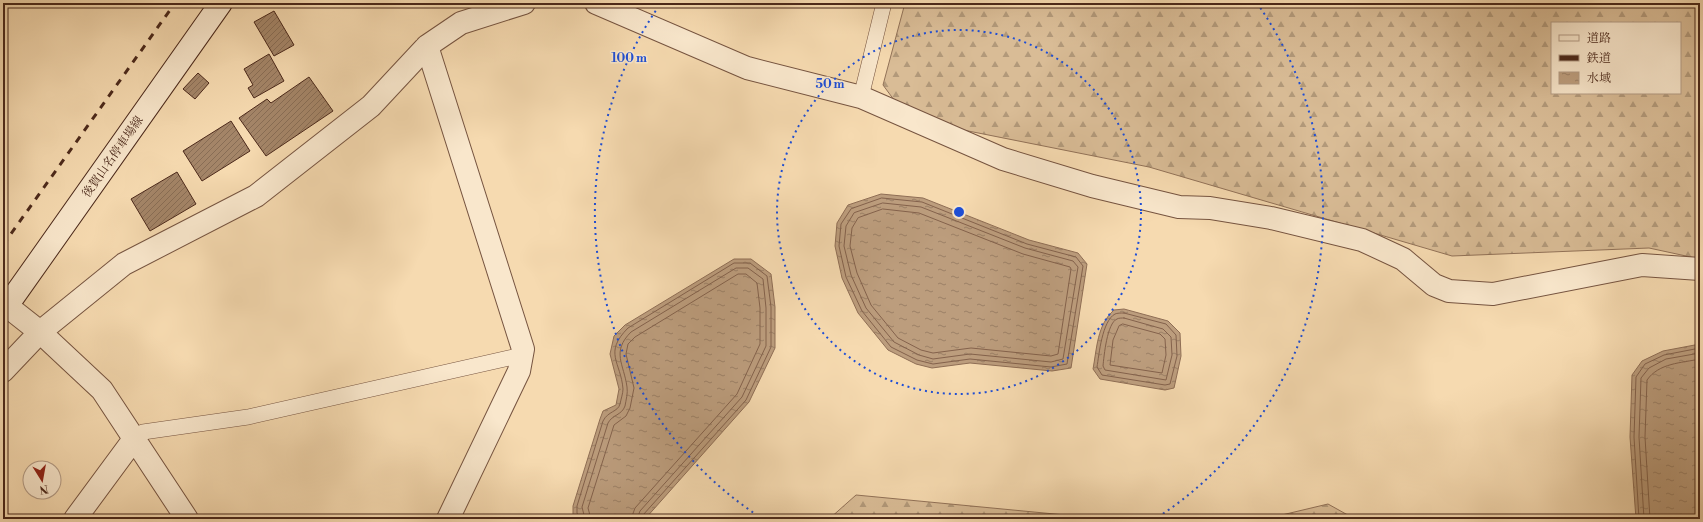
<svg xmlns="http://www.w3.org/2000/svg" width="1703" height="522" viewBox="0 0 1703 522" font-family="'Libre Bodoni','Noto Serif JP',serif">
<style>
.forest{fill:url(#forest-firs);stroke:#927258;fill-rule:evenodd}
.water{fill:url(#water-ripples);stroke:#8f6e55}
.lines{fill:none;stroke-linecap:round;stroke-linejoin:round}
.shore{stroke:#84624c;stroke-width:1}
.building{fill:url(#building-hatch);stroke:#4b281a}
.lane-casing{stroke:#765440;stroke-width:16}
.street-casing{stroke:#765440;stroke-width:24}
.secondary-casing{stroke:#4b281a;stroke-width:24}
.lane{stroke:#f9e7cc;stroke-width:15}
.street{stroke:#f9e7cc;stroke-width:22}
.secondary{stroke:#f9e7cc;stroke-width:22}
.rail{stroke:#4b281a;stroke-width:3;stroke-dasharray:7 7;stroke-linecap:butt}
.ring{fill:none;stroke:#1d4ed8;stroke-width:2;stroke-dasharray:2 4}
.labels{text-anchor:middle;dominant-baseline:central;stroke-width:3;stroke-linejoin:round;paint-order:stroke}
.street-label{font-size:12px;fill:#4b281a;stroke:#f9e7cc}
.centre{fill:#1d4ed8;stroke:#f9e7cc;stroke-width:2}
.ring-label{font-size:12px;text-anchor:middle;font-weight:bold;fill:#1d4ed8;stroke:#f9e7cc;stroke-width:3;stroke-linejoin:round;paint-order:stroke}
</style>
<defs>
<pattern id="forest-firs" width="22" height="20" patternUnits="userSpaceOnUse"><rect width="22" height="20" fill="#d9bc96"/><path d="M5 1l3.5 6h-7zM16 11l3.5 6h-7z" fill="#b2997a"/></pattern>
<pattern id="water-ripples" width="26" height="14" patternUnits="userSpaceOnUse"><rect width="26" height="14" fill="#bc9d7d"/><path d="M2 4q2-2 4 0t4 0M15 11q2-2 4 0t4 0" fill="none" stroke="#9b8066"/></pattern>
<pattern id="building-hatch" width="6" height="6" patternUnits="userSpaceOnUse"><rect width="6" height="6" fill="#a48568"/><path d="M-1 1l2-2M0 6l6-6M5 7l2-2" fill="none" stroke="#886d55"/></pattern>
</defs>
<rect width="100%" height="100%" fill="#f6dab0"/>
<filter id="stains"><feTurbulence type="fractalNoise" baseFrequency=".005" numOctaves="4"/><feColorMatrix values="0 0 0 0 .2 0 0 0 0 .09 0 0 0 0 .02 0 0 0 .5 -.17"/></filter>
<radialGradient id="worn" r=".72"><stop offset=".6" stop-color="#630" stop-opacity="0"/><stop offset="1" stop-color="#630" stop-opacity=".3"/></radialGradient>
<!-- forest -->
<path class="forest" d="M905 3H1700V259L1649 248 1452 256 1149 167 908 119 883 85ZM1552 23H1680V93H1552Z
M856 495 1107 519H829Z
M1328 504 1355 519H1265Z"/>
<!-- water -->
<path class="water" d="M881 194 923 198 1029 240 1078 253 1087 264 1071 368 1052 371 970 363 932 368 916 364 888 350 858 313 842 278 835 246 837 223 848 205Z
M734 259H751L771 274 775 307V348L749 402 645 519H578L573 515V506L600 419 603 411 616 405 619 389 610 354 614 336 625 325Z
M1124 309 1168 321 1180 333 1181 356 1174 388 1165 390 1100 379 1093 369C1097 348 1097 325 1114 310Z
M1700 344V519H1636L1630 437 1632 375 1642 361 1663 351Z"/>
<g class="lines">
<!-- shore -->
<path class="shore" d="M882 198 922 202 1027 244 1076 257 1083 266 1067 364 1051 367 970 359 933 364 917 360 891 347 862 311 846 277 839 246 841 224 851 209Z
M883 203 921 207 1025 248 1073 261 1078 267 1063 359 1051 362 970 354 933 359 919 355 894 342 866 308 851 275 844 246 846 226 854 213Z
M883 209 919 213 1023 254 1070 267 1071 269 1058 354 1051 356 971 348 933 353 921 350 898 338 871 305 857 273 850 246 852 228 858 218Z
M1124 313 1166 324 1176 335 1177 356 1170 384 1165 385 1102 375 1097 367C1099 355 1102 321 1115 314 1117 313 1121 313 1124 313Z
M1124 318 1163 329 1171 337 1172 355 1166 380 1105 370 1103 366C1104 356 1107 323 1117 319 1118 318 1122 318 1124 318Z
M1123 324 1160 334 1165 339 1166 355 1162 373 1110 365 1113 340 1119 326Z
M580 519 577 513V506L603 421C608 411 618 412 620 404 621 399 623 393 623 389 621 362 603 353 628 328L734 263H750L767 276 771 307V347L746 400 643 515 642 519
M585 519 582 507 608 423C612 415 622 415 625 406 626 400 628 393 627 387 624 364 611 352 631 332L736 268H748L763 279 766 308V346L742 397 640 511 637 519
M591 519 588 508 614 425 626 416 630 408 634 388 626 354 628 344 635 337 738 274H746L757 283 760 308V344L737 394 635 508 631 519
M1639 519 1634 437 1636 377 1645 364 1664 355 1700 348
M1644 519 1639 437 1641 378 1649 368 1666 359 1700 353
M1650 519 1645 437 1647 380C1659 363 1681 363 1700 359"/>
</g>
<!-- building -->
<path class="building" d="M274 11 294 45 274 56 254 22Z
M269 54 284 81 254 98 248 88 253 85 244 69Z
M198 73 209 83 195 99 183 89Z
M309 77 333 111 266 156 239 118 267 99 271 103Z
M231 121 250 151 202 181 183 151Z
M177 172 196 204 150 231 131 199Z"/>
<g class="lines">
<!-- lane casing -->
<g class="lane-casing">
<path id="lane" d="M861 97 884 3
M134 439 143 432 248 417 522 355"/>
</g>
<!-- street casing -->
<g class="street-casing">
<path id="street" d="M596 3 747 68 861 97 1003 159 1092 186 1179 207 1210 208 1271 218 1362 240 1403 259 1434 285 1449 291 1493 294 1642 265 1700 269
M7 306 40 332 102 390 187 519
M3 371 40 332 124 264 256 196 371 106 427 46
M75 519 134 439
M448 519 519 371 523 349 427 46 461 23 524 3"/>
</g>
<!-- secondary casing -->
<g class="secondary-casing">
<path id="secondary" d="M3 304 7 306 221 3"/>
</g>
<!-- lane -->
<use href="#lane" class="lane"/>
<!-- street -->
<use href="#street" class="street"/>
<!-- secondary -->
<use href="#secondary" class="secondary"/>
<!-- rail -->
<path class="rail" d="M3 245 175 3"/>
</g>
<!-- distance rings -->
<g class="ring">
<circle cx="959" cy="212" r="182"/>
<path d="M763 519A364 364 0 0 1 661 3M1257 3A364 364 0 0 1 1155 519"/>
</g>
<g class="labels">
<!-- street labels -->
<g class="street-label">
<text transform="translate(113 157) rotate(-55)">後賀山名停車場線</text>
</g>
</g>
<circle cx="959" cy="212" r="6" class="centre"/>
<g class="ring-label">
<text x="629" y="62">100 m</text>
<text x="830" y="88">50 m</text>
</g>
<!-- margin -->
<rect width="1703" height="522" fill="none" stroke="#f6dab0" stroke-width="16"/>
<rect x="4" y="4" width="1695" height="514" fill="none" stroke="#4b281a" stroke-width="2"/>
<rect x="8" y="8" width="1687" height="506" fill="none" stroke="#4b281a"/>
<!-- legend -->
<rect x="1551" y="22" width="130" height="72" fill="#f9e7cc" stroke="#b39b85"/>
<rect x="1559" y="35" width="20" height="6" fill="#f9e7cc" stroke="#b39b85"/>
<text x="1587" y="42" font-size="12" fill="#4b281a">道路</text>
<rect x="1559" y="55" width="20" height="6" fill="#4b281a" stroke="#b39b85"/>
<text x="1587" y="62" font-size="12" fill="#4b281a">鉄道</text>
<rect x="1559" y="72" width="20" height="12" fill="url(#water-ripples)" stroke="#b39b85"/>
<text x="1587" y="82" font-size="12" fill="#4b281a">水域</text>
<!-- north arrow -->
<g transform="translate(42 480) rotate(169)"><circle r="19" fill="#f9e7cc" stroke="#b39b85"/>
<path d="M0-3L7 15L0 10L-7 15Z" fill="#8f2418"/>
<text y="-6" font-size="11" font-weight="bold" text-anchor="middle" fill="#4b281a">N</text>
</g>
<rect width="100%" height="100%" filter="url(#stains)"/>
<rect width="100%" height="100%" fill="url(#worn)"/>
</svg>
